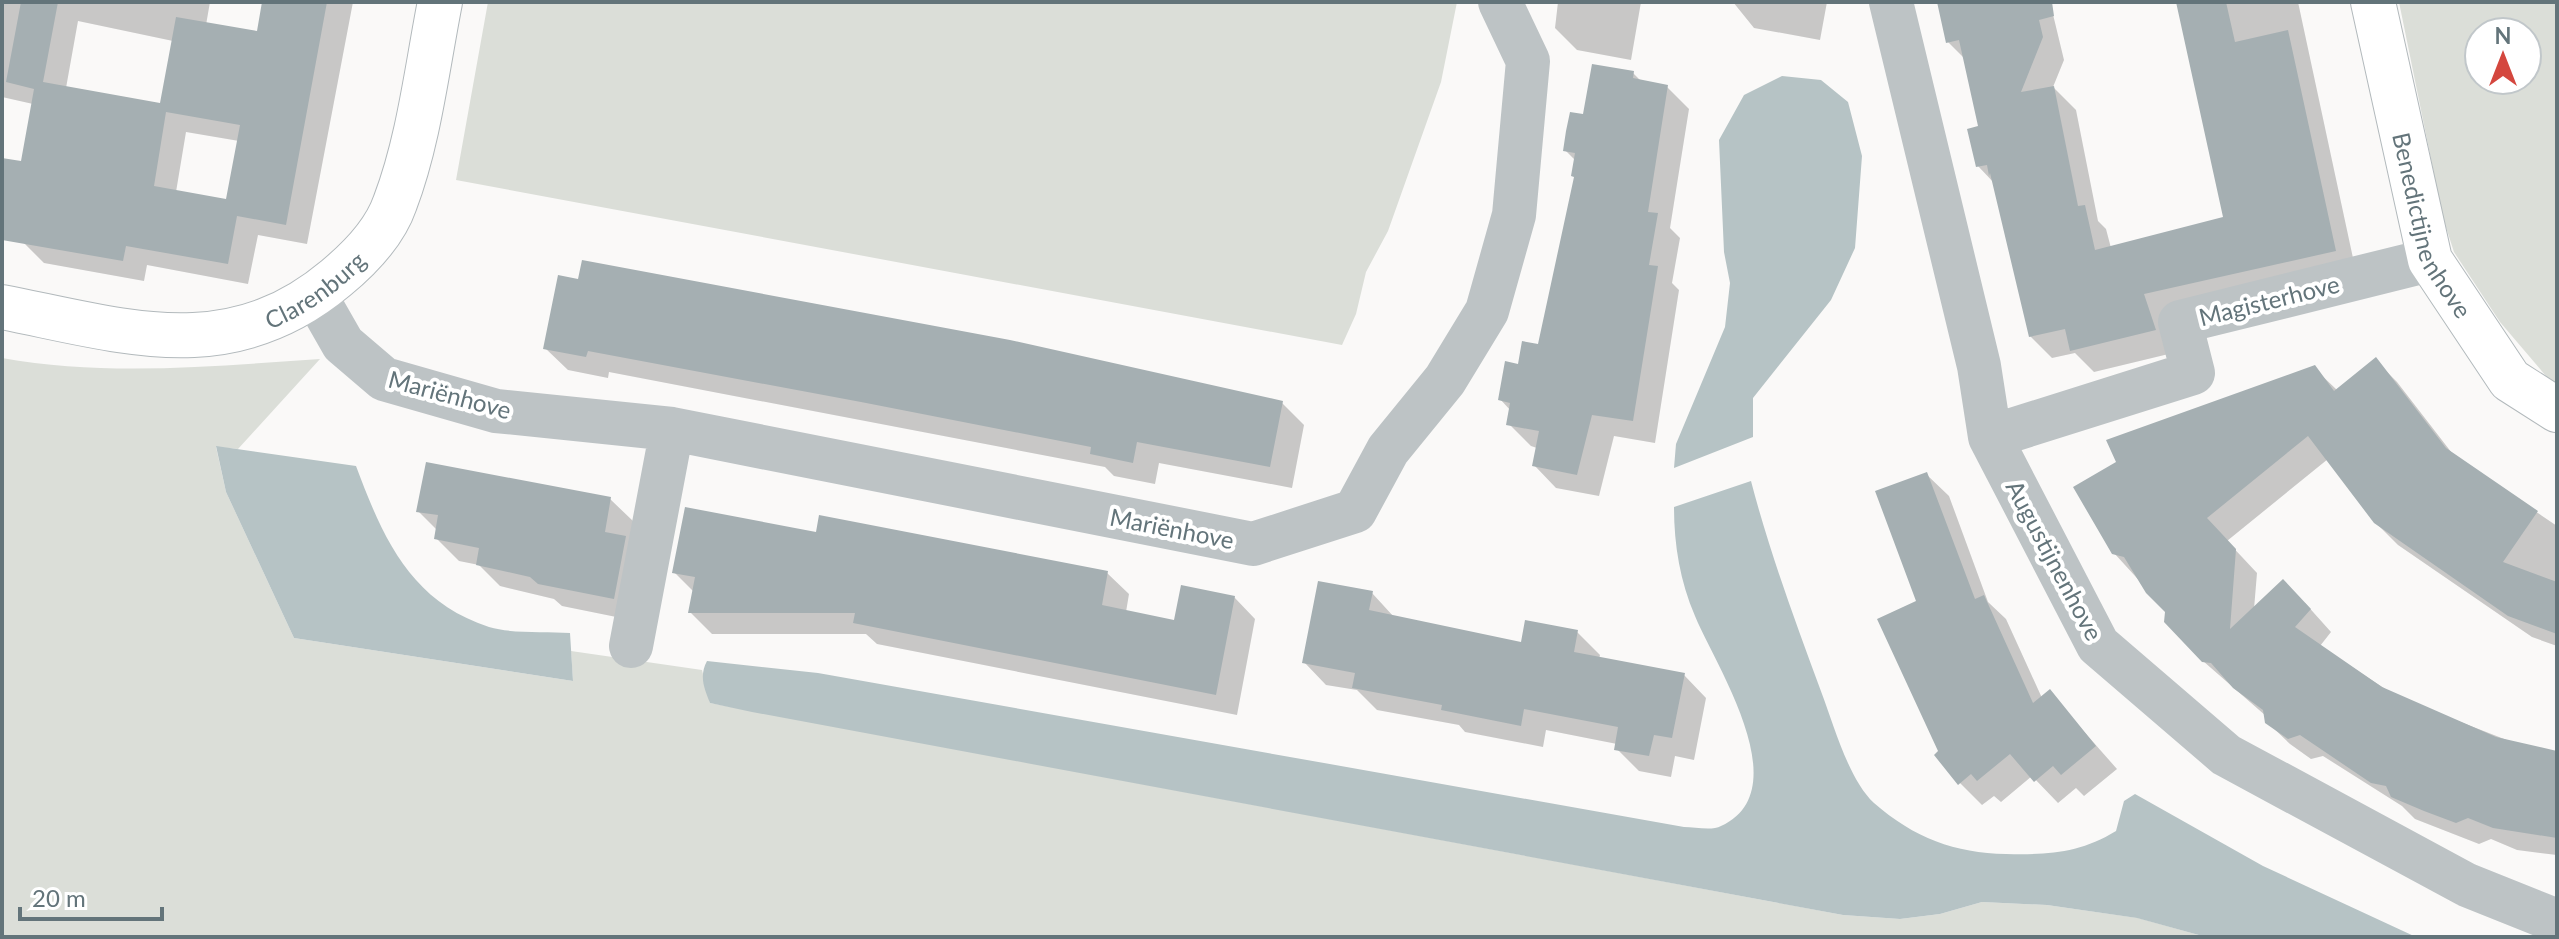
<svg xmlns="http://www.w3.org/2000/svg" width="2559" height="939" viewBox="0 0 2559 939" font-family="Lato,sans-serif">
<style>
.green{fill:#dbded8;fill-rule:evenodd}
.water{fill:#b6c3c5}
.shadow{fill:#0003;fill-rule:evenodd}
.building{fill:#a5afb2;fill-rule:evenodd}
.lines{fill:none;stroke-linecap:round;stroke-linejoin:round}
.secondary-casing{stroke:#b2b9bc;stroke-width:46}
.street{stroke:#bdc3c5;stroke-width:44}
.secondary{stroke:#fff;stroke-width:44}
.labels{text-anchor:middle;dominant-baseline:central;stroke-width:8;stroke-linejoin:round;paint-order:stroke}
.street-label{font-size:24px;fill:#63747a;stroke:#fff}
</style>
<rect width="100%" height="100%" fill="#faf9f8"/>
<!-- green -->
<path class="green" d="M488 2H1457L1441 82 1388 231 1366 272 1356 314 1342 345 456 180Z
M2399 2H2557V389L2500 322 2454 252 2443 218ZM2479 32H2527V80H2479Z
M2 358C107 377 215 366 320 359L238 449 216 447 226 492 294 638 573 681 571 651 702 670 710 703 1843 915 1900 919 1940 914 1982 902 2047 905 2138 918 2206 937H2Z"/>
<!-- water -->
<path class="water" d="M1782 76 1821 80 1848 102 1862 156 1855 248 1831 300 1753 398V437L1674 468 1676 444 1725 327 1730 283 1724 252 1719 140 1744 95Z
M216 446 356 466C383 538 410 601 489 627 512 634 545 631 570 633L573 681 294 638 226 492Z
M1751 481C1770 554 1796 623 1822 694 1834 726 1849 780 1874 803 1914 838 1955 853 2006 854 2048 855 2080 853 2116 831L2124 801 2135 794 2263 866 2416 937H2206L2137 918 2047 905 1982 902 1940 914 1900 919 1843 915 752 712 710 703C704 688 699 676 707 661L818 673 1684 827C1695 827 1712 831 1721 826 1799 790 1715 665 1695 616 1680 581 1674 545 1674 507Z"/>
<!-- shadow -->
<path class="shadow" d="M2 2H210L206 25 259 34 264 2H353L307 244 258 235 248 284 147 265 144 281 44 263 24 243 2 239V160L22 164 33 104 2 97ZM78 21 173 41 162 105 66 88ZM186 132 239 141 228 201 176 192Z
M1558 2H1641L1631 60 1577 50 1555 28Z
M1733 2H1827L1820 40 1754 28Z
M1952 2H2050L2064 60 2053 87 2076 110 2098 221 2106 229 2111 248 2225 219 2178 2H2298L2356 272 2165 316 2177 352 2094 372 2075 353 2052 358 2030 336 1995 184 1978 166 1981 128 1965 59 1948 42Z
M1633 73 1642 82 1667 87 1689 109 1670 228 1680 238 1672 283 1679 290 1655 443 1614 436 1599 496 1556 488 1534 465 1537 448 1531 446 1509 424 1511 411 1500 399 1519 366 1540 346 1576 178V161L1565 150 1584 117Z
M584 262 1024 345 1282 403 1304 425 1292 488 1159 463 1155 484 1114 476 1105 467 609 372 608 378 568 370 545 348 580 282Z
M2375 360 2397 382 2455 457 2557 526V646L2532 637 2398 545 2375 522 2328 459 2227 541 2257 573 2254 609 2305 603 2331 632 2320 646 2399 698 2517 744 2557 752V855L2517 850 2491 839 2479 844 2415 819 2402 806 2323 756 2311 759 2290 744 2267 722 2266 716 2203 661 2167 611 2114 553 2314 368 2337 390Z
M1926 474 1949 496 1988 602 2006 619 2042 698 2049 692 2117 769 2084 796 2076 788 2058 803 2032 776 2001 802 1994 796 1982 805 1960 783 1941 752 1919 602Z
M610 499 633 521 636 621 562 606 554 599 500 586 479 565 459 561 436 538 438 531 418 511Z
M817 535 1107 573 1129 594 1126 612 1176 623 1234 597 1255 619 1237 715 877 644 866 634H712L690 612 694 592 675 573Z
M1372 593 1394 617 1522 645 1577 632 1600 655 1599 659 1684 675 1706 698 1694 760 1675 756 1671 777 1639 771 1617 749V744L1546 730 1543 747 1465 732 1459 725 1377 710 1357 690 1326 685 1304 662Z"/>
<!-- building -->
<path class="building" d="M21 2H58L43 82 160 103 176 17 257 31 262 2H327L286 225 237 216 228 264 126 246 123 261 2 240V158L21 161 34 89 6 82ZM166 112 240 125 226 199 154 186Z
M1937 2H2052L2054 16 2039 20 2043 37 2021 92 2054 86 2078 206 2085 205 2095 250 2223 217 2176 2H2226L2235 42 2288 30 2336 251 2144 294 2156 330 2070 351 2065 329 2029 337 1990 173 1989 176 1987 165 1976 167 1967 129 1978 126 1959 40 1946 43Z
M1592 64 1634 71 1633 78 1668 85 1648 212 1658 213 1649 265 1658 266 1633 421 1592 415 1577 475 1532 466 1539 431 1506 425 1510 403 1498 400 1505 361 1518 364 1522 341 1538 344 1574 177 1571 176 1575 153 1563 151 1566 131 1570 112 1583 114Z
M582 260 1010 340 1283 401 1270 467 1137 442 1133 463 1090 454 1091 447 861 402 588 351 586 357 543 349 558 275 578 279Z
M2376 357 2446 448 2538 511 2503 562 2557 582V634L2508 616 2374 523 2308 436 2207 518 2236 549 2230 629 2283 579 2311 609 2295 627 2382 687 2496 737 2557 751V838L2493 828 2468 818 2456 823 2424 811 2391 797 2386 786 2371 783 2300 735 2288 739 2265 723 2263 710 2233 688 2211 663 2202 662 2164 622 2165 612 2146 593 2124 557 2112 554 2073 487 2116 462 2106 440 2315 365 2334 391Z
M426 462 611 497 605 532 626 536 614 599 538 584 530 577 476 565 479 548 434 539 438 515 416 512Z
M1927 472 1975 599 1984 595 2033 703 2050 689 2096 746 2061 775 2053 766 2034 782 2010 754 1977 781 1971 774 1958 785 1934 755 1938 751 1877 619 1916 601 1875 491Z
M685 507 816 532 819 515 1108 571 1102 605 1174 620 1181 585 1235 596 1216 695 853 623 855 613H688L695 577 672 573Z
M1318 581 1373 591 1369 610 1521 642 1525 620 1578 630 1574 652 1685 673 1672 738 1654 735 1649 756 1614 750 1618 727 1524 709 1521 726 1441 710 1442 705 1352 688 1355 673 1302 663Z"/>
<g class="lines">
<!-- secondary casing -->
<g class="secondary-casing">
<g id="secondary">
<path id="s1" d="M2373 2 2430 260 2510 380 2557 410"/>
<path id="s2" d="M2 307C124 331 229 368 336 278 359 259 385 232 395 203 419 140 427 68 440 2"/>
</g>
</g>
<!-- street -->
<path class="street" d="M1891 2 1979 366 1990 437 2098 645 2226 755 2467 885 2557 921
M315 295 343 344 384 379 496 411 672 429 1253 544 1355 511 1388 450 1445 380 1487 311 1514 215 1528 61 1500 2
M1990 437 2193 373 2180 322 2430 260
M631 646 672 429"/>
<!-- secondary -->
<use href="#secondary" class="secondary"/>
</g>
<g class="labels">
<!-- street labels -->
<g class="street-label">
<text stroke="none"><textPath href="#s1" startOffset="232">Benedictijnenhove</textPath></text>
<text stroke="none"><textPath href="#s2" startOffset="326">Clarenburg</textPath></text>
<text transform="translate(2269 300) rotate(-14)">Magisterhove</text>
<text transform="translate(450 394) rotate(15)">Mariënhove</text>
<text transform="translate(1172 528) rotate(11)">Mariënhove</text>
<text transform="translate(2055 560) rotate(62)">Augustijnenhove</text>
</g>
</g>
<!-- border -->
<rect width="2559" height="939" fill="none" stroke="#63747a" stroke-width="8"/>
<!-- north arrow -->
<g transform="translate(2503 56)"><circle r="38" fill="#ffffff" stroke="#c1c7ca" stroke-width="2"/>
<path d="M0-6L14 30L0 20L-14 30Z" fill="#d4473e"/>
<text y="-12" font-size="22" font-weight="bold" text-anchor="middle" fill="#63747a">N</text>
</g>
<!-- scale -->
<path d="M20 907v12h142v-12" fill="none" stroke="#63747a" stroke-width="4"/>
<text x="32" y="907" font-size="24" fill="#63747a" stroke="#ffffff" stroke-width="6" paint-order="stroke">20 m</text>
</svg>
